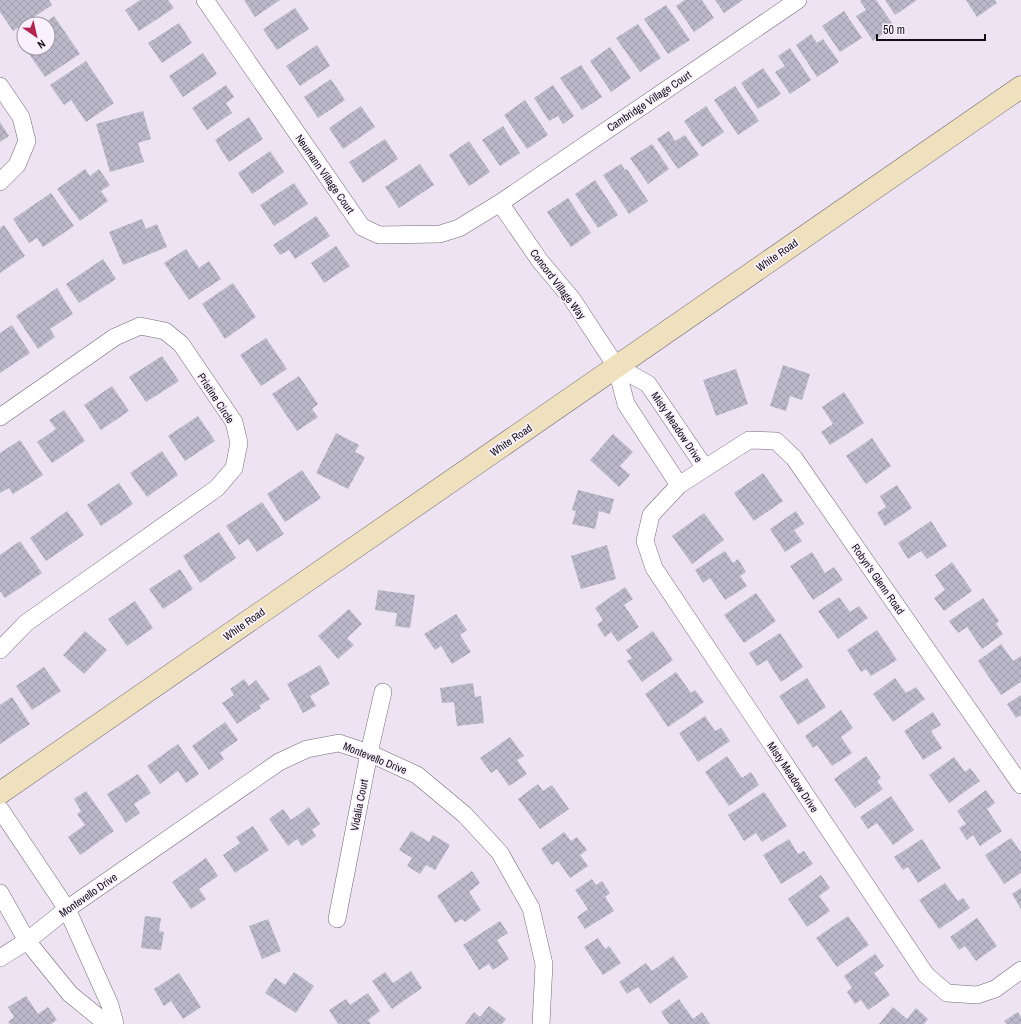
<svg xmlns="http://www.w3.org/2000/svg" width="1021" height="1024" viewBox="0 0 1021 1024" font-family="'Archivo Narrow',sans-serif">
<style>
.building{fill:url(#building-cross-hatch)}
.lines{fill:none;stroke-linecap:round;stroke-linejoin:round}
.street-casing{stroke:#736a77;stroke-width:18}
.secondary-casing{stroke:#736a77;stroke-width:23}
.street{stroke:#fff;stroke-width:17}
.secondary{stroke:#efe1bd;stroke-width:22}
.labels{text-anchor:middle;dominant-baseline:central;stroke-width:3.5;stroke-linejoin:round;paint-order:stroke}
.street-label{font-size:11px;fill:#120f14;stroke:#f9f1fe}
</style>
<defs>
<pattern id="building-cross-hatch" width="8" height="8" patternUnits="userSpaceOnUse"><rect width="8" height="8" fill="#bbb9c9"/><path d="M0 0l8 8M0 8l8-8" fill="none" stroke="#a09eac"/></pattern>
</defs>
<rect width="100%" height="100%" fill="#ede3f2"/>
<!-- building -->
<path class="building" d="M0 0H49L52 5 13 31 0 12Z
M140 0H168L174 8 139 31 125 10Z
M244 0H280L255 17Z
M685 0H702L714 18 694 32 676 6Z
M715 0H743L724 13Z
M861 0H876L894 26 873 41 856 16 866 10 860 1Z
M885 0H917L895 15Z
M966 0H995L997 3 977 17Z
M666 5 690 40 668 54 644 19Z
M295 8 309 29 277 50 263 29Z
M844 11 862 38 840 52 822 26Z
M54 16 80 54 45 77 25 48H48V24H43Z
M179 23 192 43 162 63 148 43Z
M638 24 661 58 640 72 616 38Z
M811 34 817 43 823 39 839 62 817 77 796 45Z
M317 45 330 66 300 86 286 66Z
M610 47 631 78 611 92 590 61Z
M790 48 811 80 790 94 775 72 785 66 778 56Z
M203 53 217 74 183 97 169 76Z
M86 61 114 103 86 122 71 100 64 105 50 85Z
M581 65 602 97 582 110 560 78Z
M763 68 781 94 758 109 741 83Z
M331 79 345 100 318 118 304 97Z
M226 85 234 97 226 103 232 113 207 130 192 108Z
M553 85 574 116 563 124 558 116 549 121 534 98Z
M735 86 759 121 738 135 714 100Z
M525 100 548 135 527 149 504 115Z
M361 106 375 127 343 149 329 128Z
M706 106 724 132 702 147 684 121Z
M143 111 151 139 138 143 144 162 110 172 96 124Z
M249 117 263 139 229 162 215 140Z
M0 122 9 136 0 142Z
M503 126 520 153 500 166 482 140Z
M669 131 675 141 685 135 699 155 678 169 657 139Z
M385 139 398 159 363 183 349 162Z
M469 141 490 172 469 186 449 155Z
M652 144 669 169 648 184 630 158Z
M270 151 284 172 252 194 238 173Z
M420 164 434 185 399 208 385 187Z
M621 164 625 170 627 169 648 201 629 214 603 175Z
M85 169 90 176 99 169 110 185 101 191 108 201 80 221 57 189Z
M595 180 618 215 598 228 575 194Z
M294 183 308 204 274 226 260 205Z
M51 193 74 226 43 247 37 238 29 243 13 219Z
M568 198 591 233 571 247 547 212Z
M316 216 330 236 295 259 289 250 280 255 273 245Z
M142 219 146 229 157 224 167 247 123 265 109 232Z
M4 225 25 256 0 273V228Z
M336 246 350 266 324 283 311 263Z
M186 249 199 268 209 261 221 279 189 300 164 263Z
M103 259 116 279 79 303 66 284Z
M233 283 256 317 225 339 202 304Z
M57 288 73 314 50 329 55 337 38 349 16 316Z
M12 325 30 353 0 373V333Z
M266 338 287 369 261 386 240 355Z
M162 356 179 381 146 402 129 377Z
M783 365 810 374 802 400 790 396 786 411 770 406Z
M736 369 748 404 716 416 703 380Z
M299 376 318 404 312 409 318 417 297 431 272 394Z
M112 386 129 411 101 430 84 405Z
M844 392 864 423 830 445 821 432 833 424 822 407Z
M64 410 85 441 52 463 37 442 56 429 49 420Z
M198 416 215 441 185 461 168 436Z
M336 433 359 445 355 452 365 457 348 489 316 473Z
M613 434 633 452 620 466 630 475 619 487 590 460Z
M872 438 891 466 866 484 846 456Z
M20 440 43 475 13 494 9 488 0 493V453Z
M162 451 178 475 147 497 130 473Z
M302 470 321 498 285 522 267 494Z
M763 473 783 501 754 521 734 493Z
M119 483 133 504 101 526 87 505Z
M897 485 912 508 885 526 877 513 886 507 880 496Z
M578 490 614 499 610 514 599 511 595 529 572 524 576 511 572 510Z
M262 502 284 534 257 552 248 539 239 545 226 526Z
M67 511 84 535 46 561 30 538Z
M796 511 804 524 794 530 802 541 785 552 770 529Z
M704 513 724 540 692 564 672 536Z
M931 521 947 546 927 559 921 551 908 559 898 543Z
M219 532 236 558 200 583 183 556Z
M20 541 42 573 5 598 0 591V555Z
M607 545 616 579 581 589 571 556Z
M725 551 733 563 738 559 746 572 740 576 747 586 725 600 710 578 703 583 695 570Z
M812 552 825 573 834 567 843 580 813 600 790 566Z
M952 562 972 591 944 611 934 598 945 590 935 575Z
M180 569 193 589 163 609 149 589Z
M625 587 633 599 624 605 639 627 618 642 611 632 605 637 597 625 603 620 595 608Z
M378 590 415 595 410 628 395 626 397 613 375 610Z
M756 593 776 621 744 643 724 615Z
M839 597 850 612 859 606 868 618 838 639 818 611Z
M983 598 999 621 996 624 1003 634 982 649 967 627 958 633 949 621Z
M135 601 153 628 127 646 108 619Z
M349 609 362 624 347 638 354 645 338 659 318 636Z
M456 614 467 630 460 635 471 652 452 664 441 646 435 650 424 634Z
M877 630 897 660 871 676 866 669 861 672 847 650Z
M85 631 107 650 84 674 63 655Z
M653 631 673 660 642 682 627 661 632 658 626 650Z
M780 633 803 667 781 682 767 660 757 666 749 653Z
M1001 644 1013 661 1021 656V682L1001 695 978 661Z
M320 665 330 684 310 696 316 706 303 713 287 684Z
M44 667 61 691 32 710 16 686Z
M676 672 691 693 695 690 704 702 668 727 645 694Z
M807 678 826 707 798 725 779 696Z
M895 678 906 693 916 687 925 699 893 722 873 694Z
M244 679 249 686 256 680 270 699 259 706 261 708 237 724 222 703 234 695 230 689Z
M473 683 475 697 481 696 484 723 457 726 454 702 442 703 440 688Z
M1021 695V715L1016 718 1007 704Z
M12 697 30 724 0 744V705Z
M841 710 853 728 841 737 852 753 832 766 817 745 813 748 805 736Z
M933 712 941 725 931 731 942 748 923 760 904 731Z
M705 716 715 731 721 728 730 741 698 762 679 733Z
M225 722 238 740 220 753 224 759 209 770 192 746Z
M510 737 524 756 517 760 527 774 509 786 497 769 491 773 480 758Z
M178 744 199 774 186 783 178 771 160 784 147 766Z
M727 756 742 778 751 772 759 785 729 806 705 772Z
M866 756 881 778 877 781 883 789 855 808 834 779Z
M954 757 965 772 970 768 980 781 949 803 929 775Z
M138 774 151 793 134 804 140 813 126 823 107 794Z
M538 784 543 791 552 785 569 809 540 829 518 799Z
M986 790 995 803 987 809 1002 831 980 846 973 835 967 840 959 828 966 824 957 811Z
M86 791 114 831 80 855 68 837 85 825 77 814 81 811 74 799Z
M764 792 787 826 762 842 756 833 744 841 728 815Z
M891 796 914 830 893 845 877 823 868 829 860 817Z
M309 807 320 824 312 830 316 836 302 846 297 839 288 846 269 819 283 809 291 820Z
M253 826 269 850 235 873 223 855 240 843 236 837Z
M411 831 429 842 433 835 450 845 435 870 426 865 420 874 407 866 412 858 399 850Z
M564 832 571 841 577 837 587 850 580 855 588 866 570 878 558 861 552 865 541 849Z
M1011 838 1021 852V873L1004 884 985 855Z
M789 839 798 854 804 851 813 864 781 884 763 855Z
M922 839 941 868 918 883 908 867 903 870 894 857Z
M206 858 218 876 199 889 206 899 191 909 172 882Z
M472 871 480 883 469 892 481 910 465 922 462 919 455 923 437 896Z
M821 875 830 888 819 896 830 911 807 927 788 899Z
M592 879 596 885 602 881 610 893 605 897 614 911 585 929 577 917 588 909 575 890Z
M945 883 958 901 963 898 970 908 939 929 919 900Z
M1021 888V909L1012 894Z
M145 916 161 918 159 931 164 932 161 950 141 948Z
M848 916 869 945 837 967 816 938Z
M977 918 997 946 976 961 965 946 959 950 950 937Z
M268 919 281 951 262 959 249 926Z
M500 921 508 933 497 940 509 959 493 970 489 964 479 970 463 945Z
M598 938 605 949 609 946 621 963 603 975 584 947Z
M875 954 884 966 874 973 890 995 868 1010 861 1000 855 1004 847 992 852 988 844 976Z
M673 956 688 977 650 1004 638 987 627 994 619 982 646 963 652 971Z
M411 971 422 988 392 1009 372 981 385 972 393 983Z
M294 972 314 986 296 1013 265 993 275 978 285 985Z
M179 973 201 1007 183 1019 171 1001 164 1006 154 989Z
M368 993 380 1011 368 1020 371 1024H338L329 1010 346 999 350 1005Z
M26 996 38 1014 48 1007 57 1020 51 1024H10L8 1022 14 1017 8 1007Z
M679 999 693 1019 702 1012 710 1024H669L661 1012Z
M489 1006 506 1019 502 1024H465L474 1012 480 1017Z
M893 1007 907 1019 916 1008 928 1019 924 1024H879Z
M1018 1012 1021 1017V1024H1007L1004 1021Z"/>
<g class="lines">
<!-- street casing -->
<g class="street-casing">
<path id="street" d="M205 0 362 227 379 235 440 234 459 228 500 203 798 0
M0 86 21 117 27 141 17 165 0 182
M500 203 540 261 572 299 616 366 626 404 679 485
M616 366 648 384 705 468
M0 417 115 337 140 326 165 331 181 344 234 422 239 443 234 468 217 488 26 623 0 650
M1021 785 794 458 776 441 749 440 679 485 651 515 645 541 654 568 926 975 947 993 977 995 995 989 1021 970
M0 809 67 909 110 1005 115 1024
M0 893 27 941 70 994 107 1024
M337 919 369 753 383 692
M0 958 27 941 67 909 279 762 307 749 339 743 369 753 417 775 465 815 500 853 531 908 544 964 541 1024"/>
</g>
<!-- secondary casing -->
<g class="secondary-casing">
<path id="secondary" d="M0 793 1021 87"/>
</g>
<!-- street -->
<use href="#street" class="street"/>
<!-- secondary -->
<use href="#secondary" class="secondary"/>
</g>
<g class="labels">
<!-- street labels -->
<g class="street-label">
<text transform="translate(649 101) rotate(-34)">Cambridge Village Court</text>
<text transform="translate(325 174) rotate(55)">Neumann Village Court</text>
<text transform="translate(777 255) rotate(-35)">White Road</text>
<text transform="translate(558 284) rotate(53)">Concord Village Way</text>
<text transform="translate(216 398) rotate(57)">Pristine Circle</text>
<text transform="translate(677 427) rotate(56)">Misty Meadow Drive</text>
<text transform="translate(511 440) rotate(-34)">White Road</text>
<text transform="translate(878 579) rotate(55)">Robyn's Glenn Road</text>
<text transform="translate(244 624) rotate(-35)">White Road</text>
<text transform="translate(375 758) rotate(22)">Montevello Drive</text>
<text transform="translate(793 777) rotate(56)">Misty Meadow Drive</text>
<text transform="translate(359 805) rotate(-79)">Vidalia Court</text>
<text transform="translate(88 895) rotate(-35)">Montevello Drive</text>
</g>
</g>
<!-- north arrow -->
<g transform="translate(36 36) rotate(146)"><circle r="19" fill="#f9f1fe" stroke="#9d97a0"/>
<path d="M0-3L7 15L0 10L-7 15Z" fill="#b4234d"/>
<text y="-6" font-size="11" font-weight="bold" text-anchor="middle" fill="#120f14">N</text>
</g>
<!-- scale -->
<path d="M877 34v6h108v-6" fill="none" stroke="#120f14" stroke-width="2"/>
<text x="883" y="34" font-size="12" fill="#120f14" stroke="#f9f1fe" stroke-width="3" paint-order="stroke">50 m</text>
</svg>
